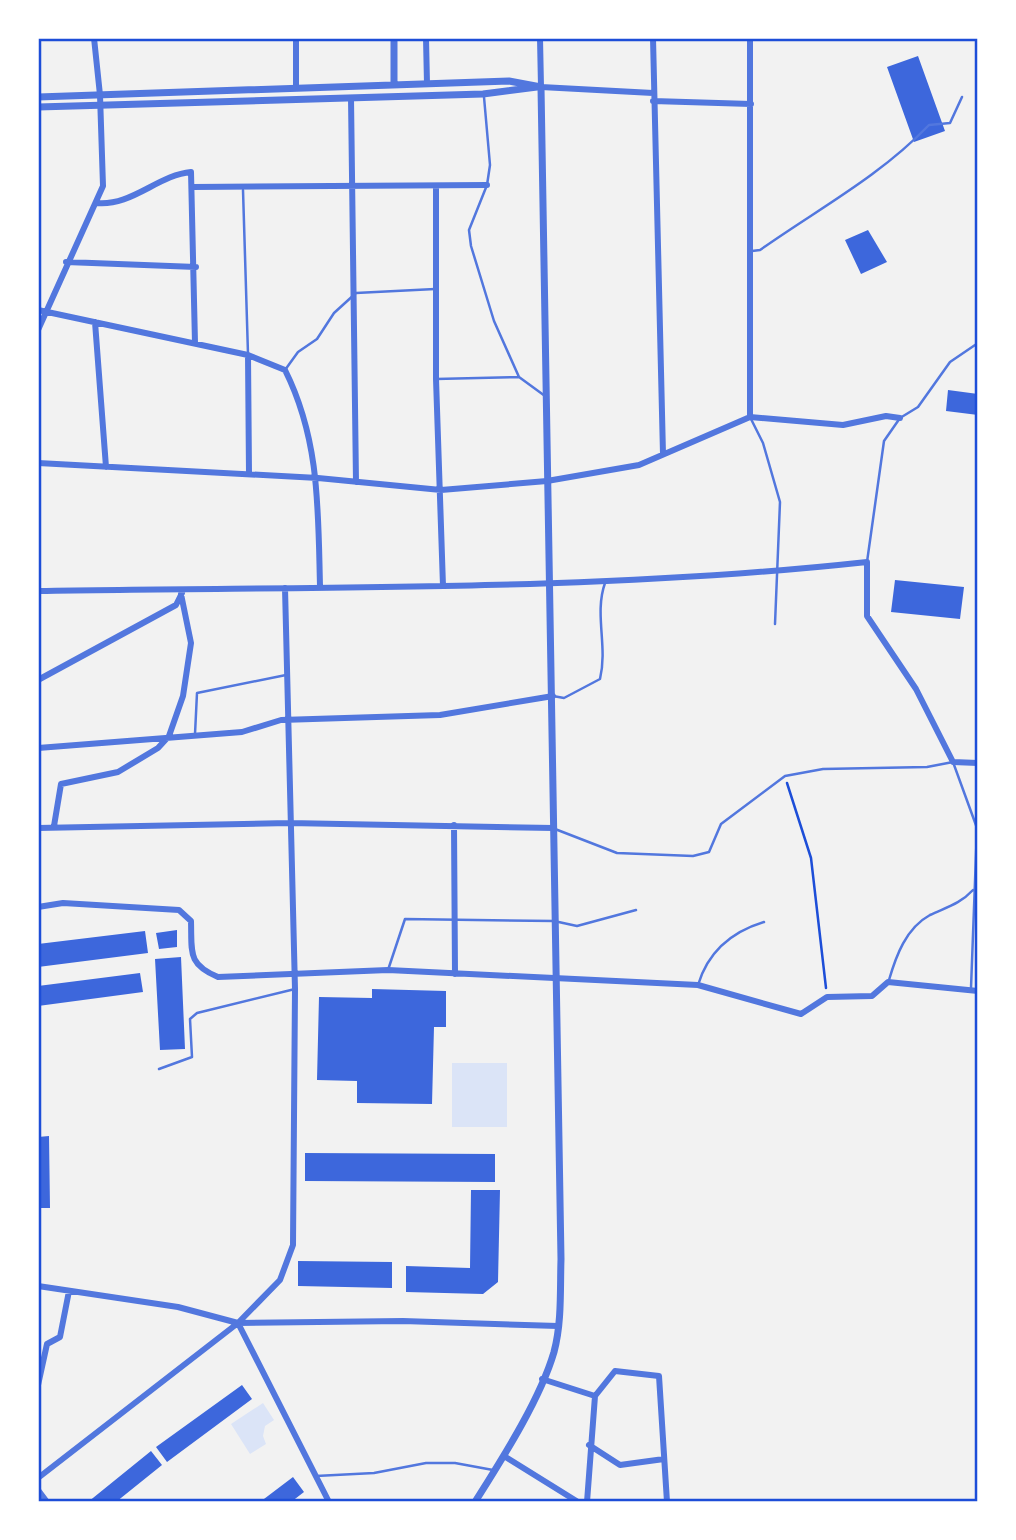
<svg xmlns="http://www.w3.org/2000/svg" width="1016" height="1540" viewBox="0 0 1016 1540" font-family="'Open Sans',sans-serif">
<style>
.green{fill:#dbe4f7}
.building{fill:#3d67dc}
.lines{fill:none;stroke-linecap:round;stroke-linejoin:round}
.path{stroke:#1d4ed8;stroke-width:2.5}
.service{stroke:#5277de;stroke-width:2.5}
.minor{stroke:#5277de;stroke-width:6}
.tertiary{stroke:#5277de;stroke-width:7}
.neatline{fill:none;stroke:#1d4ed8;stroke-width:2.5}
</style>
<rect width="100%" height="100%" fill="#f2f2f2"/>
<!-- green -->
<path class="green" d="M452 1063H507V1127H452Z
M263 1403 274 1420 265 1426 263 1436 266 1444 250 1454 231 1424Z"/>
<!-- building -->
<path class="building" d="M918 56 945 131 914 142 887 67Z
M868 230 887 262 861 274 845 240Z
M948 390 978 394V415L946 411Z
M895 580 964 587 960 619 891 612Z
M177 930V947L159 949 156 933Z
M145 931 148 953 38 967V944Z
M181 957 185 1049 160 1050 155 959Z
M140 973 143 992 38 1006V986Z
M372 989 446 991V1027H434L432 1104 357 1103V1081L317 1080 319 997 372 998Z
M49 1136 50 1208H38V1137Z
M305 1153 495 1154V1182L305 1181Z
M471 1190H500L498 1282 483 1294 406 1292V1266L470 1268Z
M298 1261 392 1262V1288L298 1286Z
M242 1385 252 1399 167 1462 156 1447Z
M151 1451 162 1465 116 1502H88Z
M293 1477 304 1492 291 1502H260Z"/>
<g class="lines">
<!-- path -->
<path class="path" d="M787 783 811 858 826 988"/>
<!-- service -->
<path class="service" d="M484 97 490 165 487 185 469 230 471 246 494 321 519 377 545 396
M243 190 248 354
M752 251 760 250C818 209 879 177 929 125L950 123 962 97
M285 370 298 352 317 339 334 313 356 293 435 289
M436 379 519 377
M751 419 763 443 780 502 775 624
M867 562 884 441 900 418 918 407 950 362 978 343
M553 696 564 698 600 679C608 646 594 614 605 583
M195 734 197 693 286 675
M555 829 617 853 693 856 709 852 721 824 785 776 823 769 927 767 953 762 977 828 971 988
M389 967 405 919 554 921 577 926 636 910
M889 980C896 956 906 928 930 915 947 907 960 904 973 890
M698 985C708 952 731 932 764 922
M159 1069 192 1057 190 1019 197 1013 295 989
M316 1476 374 1473 426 1463H455L493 1470"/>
<!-- minor -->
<path class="minor" d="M426 38 427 84
M540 38 541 87 653 93
M653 38 663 454
M750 38V417
M296 87V38
M351 98 356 482
M653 101 751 104
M436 186V379L443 586
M193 187 487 185
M96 203C131 207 158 175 191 172L195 343
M66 262 196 267
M38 310 248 355 285 370C320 440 318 510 320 586
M95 322 106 467
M38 330 103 186 100 95 94 38
M248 355 249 474
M38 463 318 478 441 490 547 481 639 465 750 417 843 425 886 416 900 418
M38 591C315 586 592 592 867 562V616L916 689 953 762 978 763
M38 680 176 605 182 593
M38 748 242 732 281 720 440 715 553 696
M454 825 455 974
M54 826 61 784 118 772 158 748 169 736 183 696 191 643 181 594
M38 828 289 823 553 828
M38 907 63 903 179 910 191 921C192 952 187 964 218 977L388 970 698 985 801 1014 827 997 872 996 888 982 978 991
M38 1286 178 1307 238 1323 403 1321 558 1326
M238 1323 329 1502
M542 1379 595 1396 587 1502
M38 1385 47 1344 60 1337 69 1291
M595 1396 615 1371 659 1376 667 1502
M589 1445 620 1465 664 1459
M504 1456 578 1502
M38 1478 238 1323 280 1280 293 1245 295 989 285 588
M38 1490 47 1502"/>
<!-- tertiary -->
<path class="tertiary" d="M394 38V85
M38 97 509 81 541 87
M38 107 483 94 537 87
M475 1502C502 1459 540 1400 554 1352 562 1322 560 1289 561 1259L541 87"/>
</g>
<!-- border -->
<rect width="1016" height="1540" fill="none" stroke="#ffffff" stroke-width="80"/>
<rect x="40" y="40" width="936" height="1460" class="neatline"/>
</svg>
